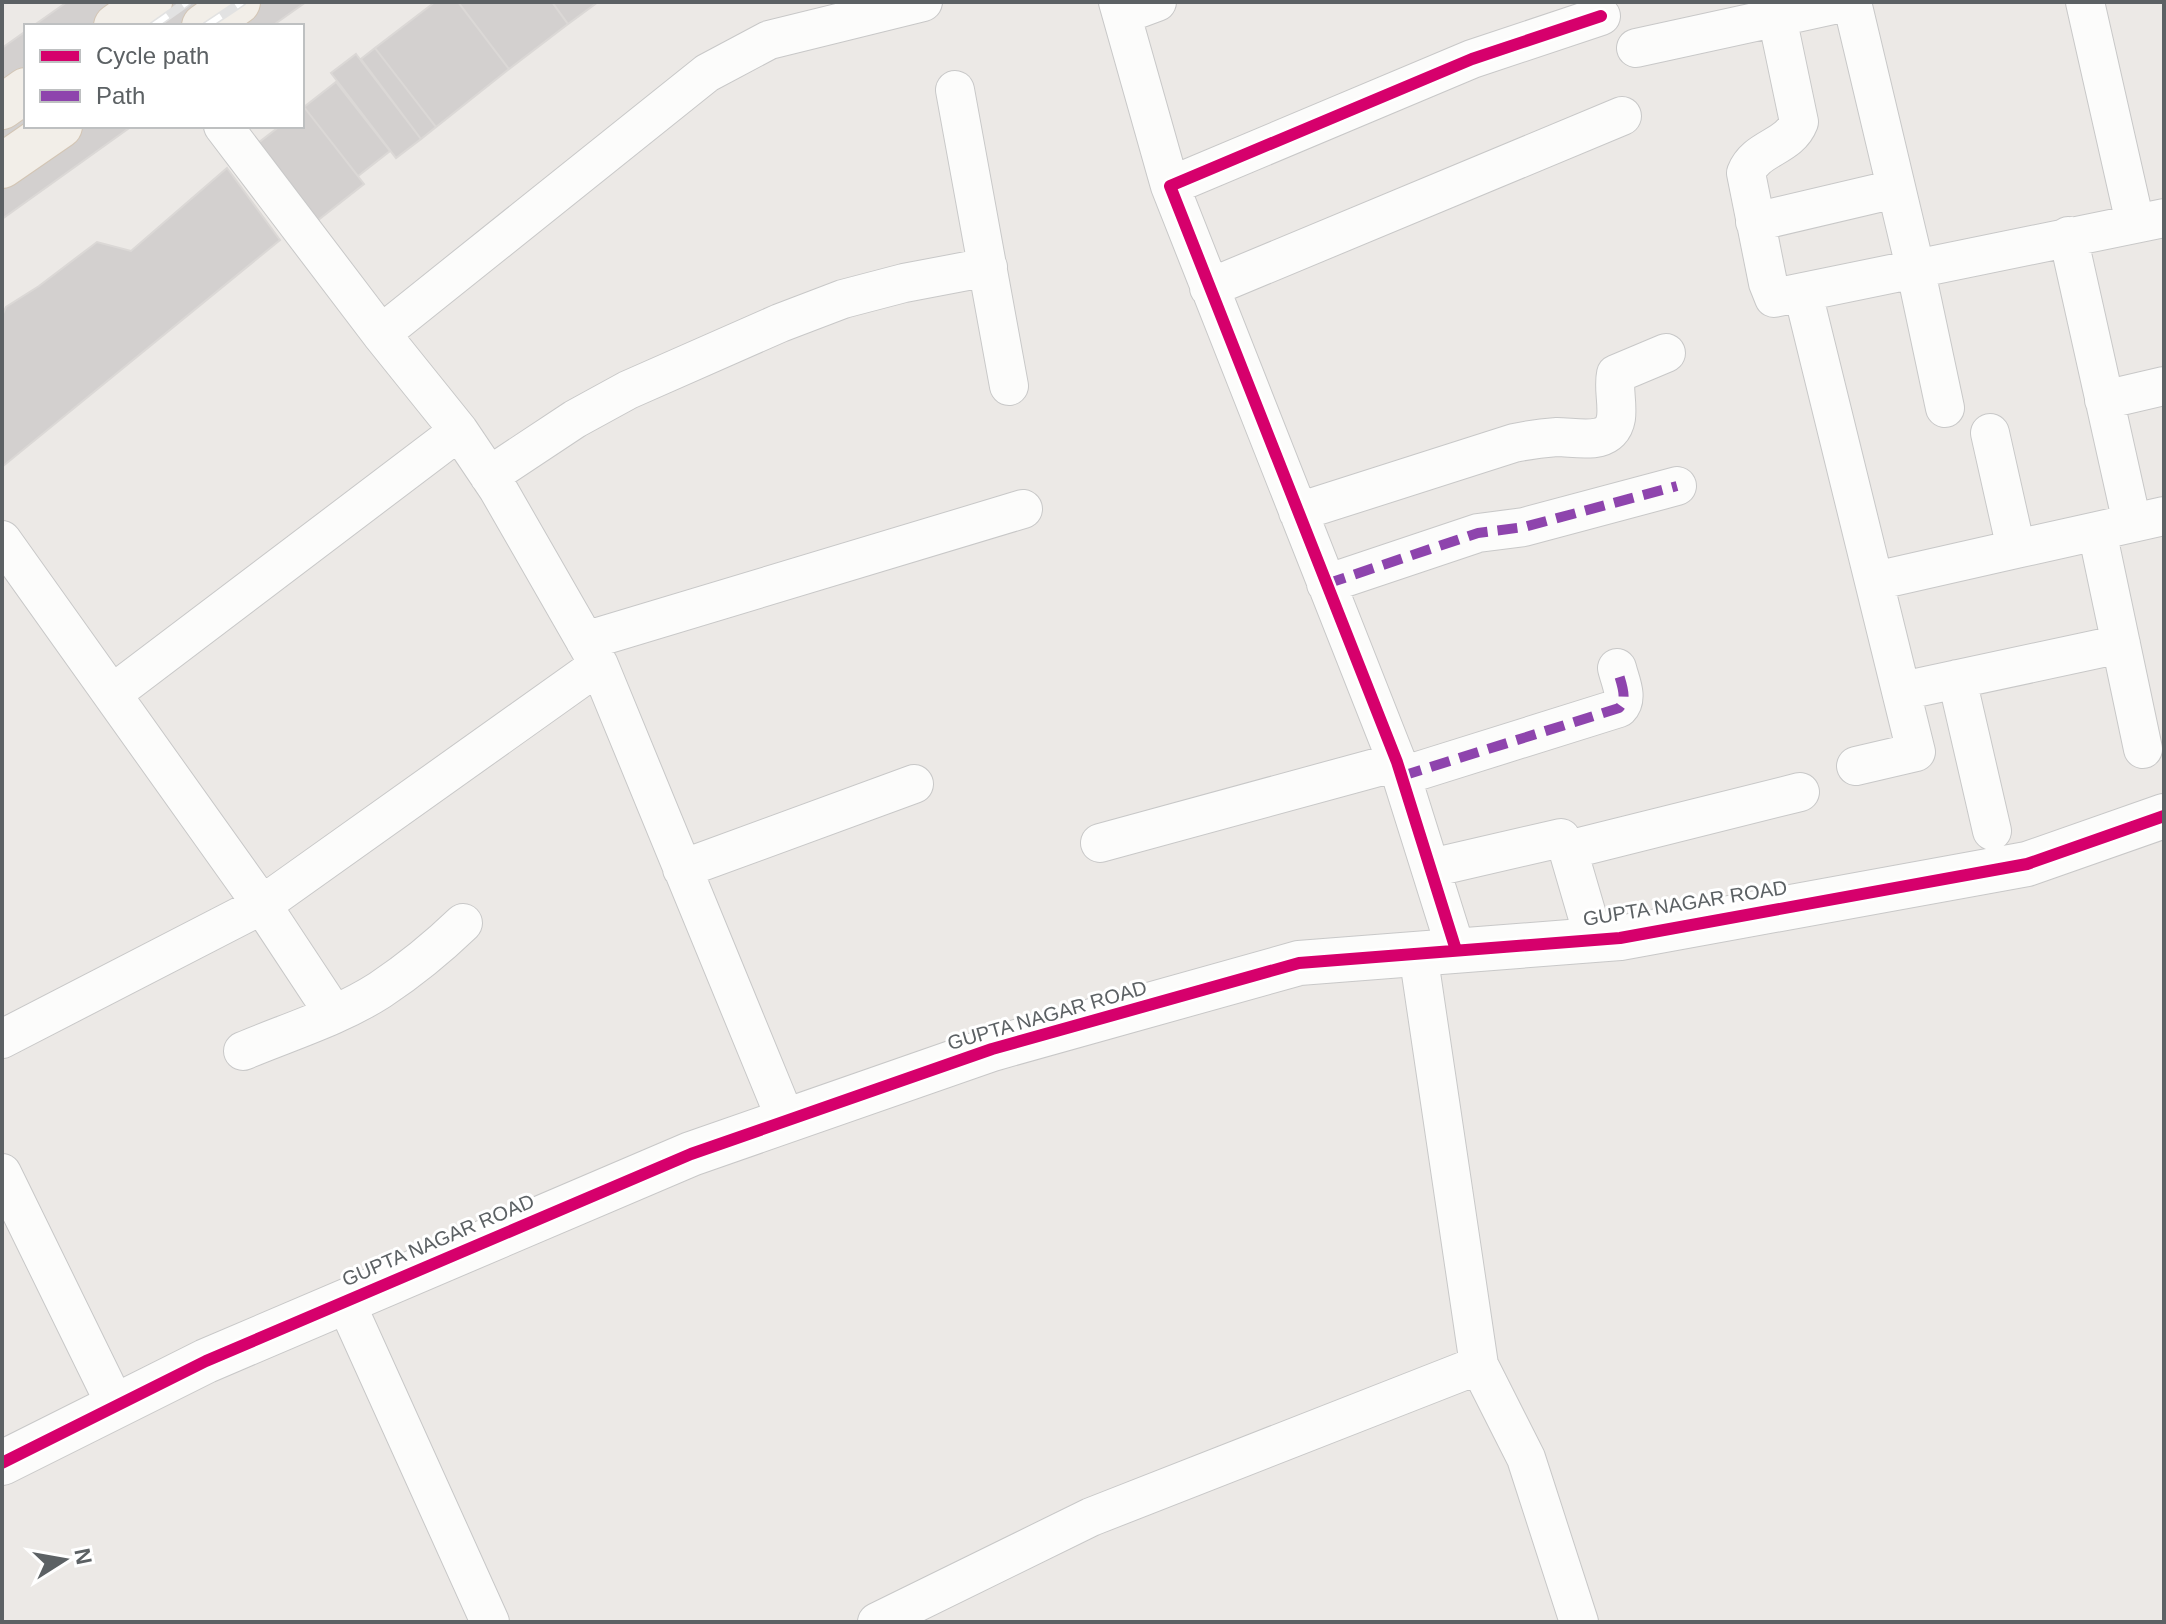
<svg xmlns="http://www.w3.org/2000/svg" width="2166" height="1624" viewBox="0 0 2166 1624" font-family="Helvetica,sans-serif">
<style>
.building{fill:#d3d0cf;stroke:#dbd8d6;stroke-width:2}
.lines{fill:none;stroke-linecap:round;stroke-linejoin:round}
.minor-casing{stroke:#c8c8c8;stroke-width:40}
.tertiary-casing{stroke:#c8c8c8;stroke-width:46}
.primary-casing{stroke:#d3c5b4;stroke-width:46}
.minor{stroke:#fcfcfb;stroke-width:38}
.tertiary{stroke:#fcfcfb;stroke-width:44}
.primary{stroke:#f2eee8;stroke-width:44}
.rail-casing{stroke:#e2e2e2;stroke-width:9}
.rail{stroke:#fff;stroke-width:6;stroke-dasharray:18;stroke-linecap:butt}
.quiet{stroke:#8e44ad;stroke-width:10;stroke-dasharray:20 10;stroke-linecap:butt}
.cycleway-casing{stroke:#fff;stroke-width:17}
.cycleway{stroke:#d6006c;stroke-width:12}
.labels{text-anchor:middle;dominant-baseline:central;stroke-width:6;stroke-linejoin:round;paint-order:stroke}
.street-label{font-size:20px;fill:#5c6164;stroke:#fff}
</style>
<rect width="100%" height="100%" fill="#ece9e6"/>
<!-- building -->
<path class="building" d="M67 2H306L272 26H33Z
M435 2H458L509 69 436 127 375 48Z
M458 2H552L568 24 509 69Z
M552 2H598L568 24Z
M26 31V126H132L2 219V48Z
M375 48 436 127 421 139 361 59Z
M356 54 421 139 396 158 331 73Z
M336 82 390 151 358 176 304 107Z
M304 107 364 184 308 228 249 150 280 126H302Z
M227 168 280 240 2 467V316L6 307 39 286 97 242 131 251Z"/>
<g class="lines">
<!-- minor casing -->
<g class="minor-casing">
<path id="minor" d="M1118 2 1170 186
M1852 2 1915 267 1945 408
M2085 2 2135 223
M1122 15 1157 2
M1777 17 1799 122C1789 148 1756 147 1746 173L1768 283 1774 298 2164 218
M1636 48 1847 2
M955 90 1009 386
M223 126 381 334 459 431 498 489 599 665 786 1120
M1755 222 1895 189
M2068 236 2132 523
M1209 288 1622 116
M1803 293 1916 752 1856 766
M381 334 707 73 769 40 923 2
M2104 400 2164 386
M1990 433 2016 549 2097 531
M489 476 575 419 628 390 780 323 843 299 904 283 988 267
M1298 512 1514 443C1528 440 1542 438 1557 437 1577 437 1611 447 1616 418 1618 403 1613 388 1616 374L1666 353
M2 540 262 905 334 1014
M1875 581 2016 549
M1326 584 1478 533 1524 527 1677 486
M585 641 1023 509
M1957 679 1992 831
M1902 691 2121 644
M112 694 459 431
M2143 749 2097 531 2164 516
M1402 776 1619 708C1629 698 1620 681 1617 668
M1100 843 1397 762
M1568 850 1800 792
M1431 868 1561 838 1568 850 1594 939
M682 869 914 784
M1456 950 1397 762 1170 186 1472 59 1601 16
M2 1039 262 905 599 665
M243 1051C288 1032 338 1017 380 990 410 970 437 948 463 923
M2 1173 116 1406
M345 1301 490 1622
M1479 1365 1526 1458 1579 1622
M877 1622 1091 1517 1479 1365 1418 953"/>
</g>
<!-- tertiary casing -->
<g class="tertiary-casing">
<path id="tertiary" d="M2 1463 206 1361 691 1154 992 1049 1299 963 1620 938 2027 864 2164 816"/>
</g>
<!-- primary casing -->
<g class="primary-casing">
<path id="primary" d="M116 26 150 2
M204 26 238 2
M2 107 26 90
M2 166 60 126"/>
</g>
<!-- minor -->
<use href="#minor" class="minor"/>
<!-- tertiary -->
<use href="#tertiary" class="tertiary"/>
<!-- primary -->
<use href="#primary" class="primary"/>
<!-- rail casing -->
<g class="rail-casing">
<path id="rail" d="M153 26 187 2
M206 26 242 2"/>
</g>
<!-- rail -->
<use href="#rail" class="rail"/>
<!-- quiet -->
<path class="quiet" d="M1326 584 1478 533 1524 527 1677 486
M1402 776 1619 708C1629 698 1620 681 1617 668"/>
<!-- cycleway casing -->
<g class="cycleway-casing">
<path id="cycleway" d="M1456 950 1397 762 1170 186 1472 59 1601 16
M2 1463 206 1361 691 1154 992 1049 1299 963 1620 938 2027 864 2164 816"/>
</g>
<!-- cycleway -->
<use href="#cycleway" class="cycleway"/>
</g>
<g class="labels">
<!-- street labels -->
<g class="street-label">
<text transform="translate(1685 903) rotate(-9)">GUPTA NAGAR ROAD</text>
<text transform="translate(1047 1015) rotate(-16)">GUPTA NAGAR ROAD</text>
<text transform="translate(438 1240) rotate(-23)">GUPTA NAGAR ROAD</text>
</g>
</g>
<!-- border -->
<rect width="2166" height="1624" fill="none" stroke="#5c6164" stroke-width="8"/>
<!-- legend -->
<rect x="24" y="24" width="280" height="104" fill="#ffffff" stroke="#bec0c1" stroke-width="2"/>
<rect x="40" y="50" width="40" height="12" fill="#d6006c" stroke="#bec0c1" stroke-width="2"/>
<text x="96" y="64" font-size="24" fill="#5c6164">Cycle path</text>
<rect x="40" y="90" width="40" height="12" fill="#8e44ad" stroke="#bec0c1" stroke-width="2"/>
<text x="96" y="104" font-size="24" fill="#5c6164">Path</text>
<!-- north arrow -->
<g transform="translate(64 1560) rotate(79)" stroke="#ffffff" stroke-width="6" paint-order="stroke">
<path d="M0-6L14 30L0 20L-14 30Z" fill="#5c6164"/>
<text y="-12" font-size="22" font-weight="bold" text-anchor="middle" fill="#5c6164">N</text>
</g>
</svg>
